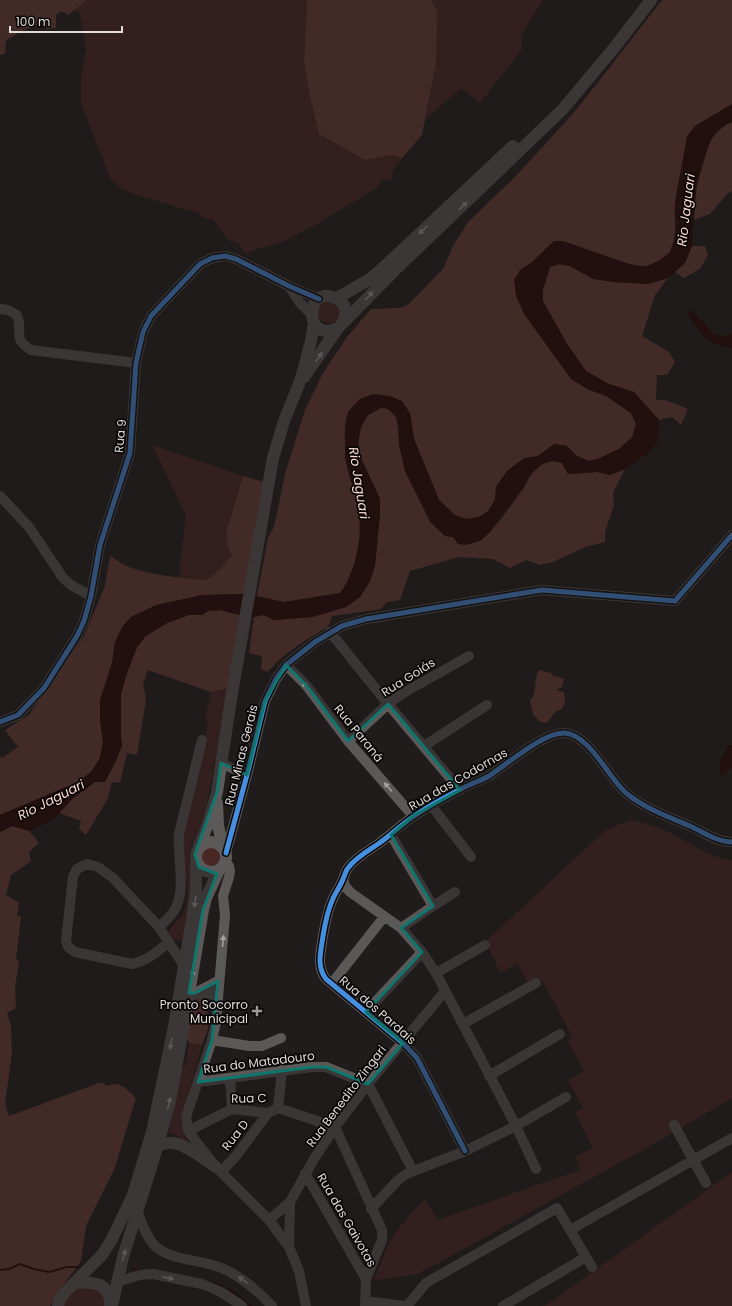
<svg xmlns="http://www.w3.org/2000/svg" width="732" height="1306" viewBox="0 0 732 1306" font-family="Poppins,sans-serif">
<style>
.green{fill:#492723}
.forest{fill:#6a3d36}
.water{fill:#250302}
.lines{fill:none;stroke-linecap:round;stroke-linejoin:round}
.stream{stroke:#250302;stroke-width:2}
.minor{stroke:#5b5858;stroke-width:10}
.major{stroke:#5c5959;stroke-width:12}
.cycleway-casing{stroke:#090606;stroke-width:8}
.cycleway{stroke:#468fdf;stroke-width:5}
.oneway{fill:#a4a0a0}
.marked{fill:none;stroke:#0f766e;stroke-width:3;stroke-linejoin:round}
.poi-dot{fill:#9c9897;stroke:#090606;stroke-width:1.5}
.labels{text-anchor:middle;dominant-baseline:central;stroke-width:3.5;stroke-linejoin:round;paint-order:stroke}
.street-label{font-size:12px;fill:#dfdbda;stroke:#090606}
.poi-label{font-size:12px;fill:#dfdbda;stroke:#090606;text-anchor:end}
.water-label{font-size:13px;font-style:italic;fill:#fcd8d2;stroke:#090606}
</style>
<rect width="100%" height="100%" fill="#201c1b"/>
<!-- green -->
<path class="green" d="M87 0H307L304 62 365 160 391 155 402 158 393 170 391 179 382 180 376 188 315 225 284 241 245 253 238 243 228 240 214 221 200 216 199 213 137 195 119 187 110 178 81 103V76L86 50 80 13 74 10Z
M432 0H543L521 35 522 49 480 103 461 88 426 119 436 64Z
M330 299 342 310 337 321C329 325 321 323 317 315L320 303Z
M152 445 243 476 226 533 228 547 232 555 221 568 207 580 179 577 186 515Z
M229 688 204 818 190 848 189 858 195 889 185 937C179 942 172 940 169 932 173 922 183 918 186 907 191 886 182 863 183 841 183 826 190 807 194 793 200 770 204 747 208 724L205 719 211 692Z
M631 820C645 823 659 827 672 834 692 844 709 858 732 860V1098L641 1151 418 1274 374 1280 390 1240 412 1212 425 1200 438 1220 580 1170 576 1157 593 1148 575 1112 583 1108 568 1080 584 1071 568 1041 572 1038 557 1007 541 979 529 984 517 963 500 973 486 941 606 830Z
M200 856a10 10 0 1 1 20 0a10 10 0 1 1-20 0Z
M189 1043 202 1045 181 1121 183 1135 188 1142 177 1135 169 1133 179 1073 186 1063Z
M732 1172V1306H543L548 1304Z
M82 1286C95 1289 105 1290 105 1306H63C68 1296 72 1291 82 1286Z"/>
<!-- forest -->
<path class="forest" d="M0 0H87L68 15 61 11 56 15V28L47 29 39 24 24 30 6 40 5 54 0 55Z
M307 0H432V2L437 11 436 64 422 135 402 158 391 155 365 160 319 134 309 91 304 62Z
M662 0H732V104L695 126C687 151 678 176 675 203 673 219 679 236 670 251 667 257 652 265 645 266 631 268 578 247 563 241H554L531 263 520 270 587 389 606 396 631 413 636 424 633 437 619 449 600 458 589 461 577 456 567 446 554 444 538 456 523 459 507 471 496 487 495 500 488 511 479 517 466 519 455 515 439 500 414 439 410 413 373 394C363 397 355 402 349 411 341 422 346 464 350 477 352 485 357 492 359 499 360 505 359 512 360 518 360 545 356 571 340 593L284 602 257 596 268 538 274 527 285 474 305 410 323 373 347 337 371 309 400 308 409 304 443 269 453 246 468 222 515 177 570 117 596 85Z
M732 122V191L728 193 710 214 694 220C696 189 699 135 732 122Z
M692 246H705L708 255 700 269 684 278 675 272 685 263Z
M559 264 570 266 593 279 614 282 648 284 668 278 655 295 642 336 669 352 675 362 667 375H657L656 400H665L688 409 681 425 672 417 659 420 634 392 609 384 586 371 567 344 543 301V290L550 267Z
M381 408H388L396 417 405 471 430 522 445 536 480 541C497 527 510 507 523 489 529 480 531 471 541 465 548 460 555 461 562 463L568 474 597 472 610 475 625 469 613 493 614 505 605 532V542L585 547 553 562 540 565 526 560 510 568 493 559 459 557 410 571 400 600 387 602 381 609 332 616 328 627C311 636 296 646 280 659 276 663 272 668 267 672L261 669 262 656 249 653 254 617 264 615 274 620 312 617 346 607 360 597 370 581 375 566 380 514V499L361 458 358 443 361 427 368 415Z
M243 476 264 482 246 594 202 595 115 642 112 663 100 700V720L103 742 100 758 91 772 78 782 0 815V756L2 758 18 747 5 730 29 715 84 636 105 586 110 556C117 560 124 566 132 568 155 576 183 578 207 580L221 568 232 555 228 547 226 533Z
M220 610 243 616 229 688 211 692 148 670 143 684 146 699 137 755 127 753 120 783 112 782 108 798 86 835 79 829 81 821 59 813 73 798 95 782H105L122 746 121 737V694L127 673 137 647 145 636 167 623 189 615H202L208 611Z
M539 670 551 673 554 677 556 676 564 679 562 687 556 690 564 692 565 702 562 709 555 712 547 723 540 722 533 714 530 701C538 691 533 681 539 670Z
M12 826 29 831 39 843 29 852 31 861 11 875 6 895 19 903 17 916 21 917 16 959 19 961 15 988 16 1008 7 1013 11 1026 12 1053 5 1104 9 1116 99 1083H104L106 1086C121 1081 125 1088 136 1098L114 1170 86 1226 81 1260 76 1269 68 1278 50 1306H0V832Z
M193 995 200 996C212 1020 212 1019 202 1045L189 1043 186 1035Z"/>
<!-- water -->
<path class="water" d="M732 104V122L726 124 714 134 708 147 696 188 692 246 685 263 668 278 648 284 614 282 593 279 570 266 559 264 550 267 543 290V301L567 344 586 371 609 384 634 392 659 420 658 442 647 454 625 469 610 475 597 472 568 474 562 463 553 461 542 464 529 476 524 487 489 533 480 541 466 545 458 544 453 537 445 536 431 522 405 471 399 445 398 423 396 417 388 409 381 408 368 415 361 427 358 442 361 458 380 499V514L375 566 370 581 360 597 346 607 313 617 274 620 264 615 254 617 243 616 220 610 208 611 202 615H189L167 623 146 636 137 647 127 673 121 694V737L122 746 115 763 105 782H95L73 798 54 819 29 831 12 826 0 832V815L78 782 91 772 100 758 103 742 100 720V700L112 663 115 642 122 627 131 617 156 605 202 595 246 594 284 602 340 593 346 585 354 565 360 538 359 500 350 479 345 458V433L348 412 360 399 373 394 390 396 402 401 410 413 414 439 439 500 455 515 466 519 479 517 488 511 495 500 496 487 507 471 524 458 538 456 554 444 567 446 577 456 589 461 600 458 619 449 632 437 636 424 631 413 606 396 587 389 571 379 524 314 516 296 514 280 520 270 531 263 554 241H563L629 264 644 267 657 262 670 252 674 240 676 226 675 203 687 136 695 126Z
M692 310 713 333 722 336 732 334V348C713 348 694 330 688 313Z
M732 745V767L721 777 719 763 728 746Z"/>
<g class="lines">
<!-- stream -->
<path class="stream" d="M131 1269 140 1271
M0 1270 9 1269 20 1264 34 1269 49 1272 67 1267H84
M211 1283C227 1285 239 1296 251 1306"/>
<!-- minor -->
<path class="minor" d="M289 286 300 303 311 314
M0 309 8 310 17 315C24 333 11 337 31 350L136 363
M0 496 29 527 63 578 71 585 91 596
M330 632 388 704 460 790
M286 665 306 685 348 741 413 816
M0 722 18 715 44 688 77 636 84 621 91 596 100 545 130 453 136 363 143 332 151 316 200 264 212 258 225 256 236 259 289 286 319 299
M348 741 388 704 405 692 469 656
M424 746 487 705
M221 763 247 775
M431 805 471 857
M391 835 433 906
M226 853 247 775 265 701 276 679 286 665 315 642 342 626 366 619 542 590 675 601 732 535
M225 861 229 866 230 871 229 877 223 896 225 915 216 1022 212 1040 187 1114 186 1118 188 1131 216 1167 269 1220 290 1202 314 1159 335 1127 368 1084 445 991
M343 879 345 886 350 892 401 928 422 952 436 973 516 1126 536 1169
M159 927C164 922 170 917 174 911 187 891 177 858 179 834L202 740
M401 928 433 906 455 892
M169 942C157 952 147 961 132 964L75 952C69 948 67 947 66 940L73 877 77 869 87 864 98 867 113 878 159 927 184 966
M436 973 485 945
M332 983 384 917
M189 993 217 995
M195 993 218 981
M366 1012 422 952
M463 1024 536 983
M212 1040 249 1046H262L281 1038
M489 1076 560 1034
M230 1079 232 1109
M198 1082 312 1067H326L368 1084 413 1171
M278 1108 282 1070
M674 1125 706 1183
M188 1131 232 1109 268 1113 278 1108 335 1127 382 1230V1240L366 1279 365 1306
M465 1151 417 1058 403 1043 326 979C316 966 321 951 323 936 325 924 327 912 332 901 335 893 340 887 343 879 345 875 345 872 348 868 355 858 368 851 378 844 391 835 402 824 414 816 429 806 445 797 461 789 470 784 480 781 489 776 506 765 544 732 564 733 589 734 608 777 626 793 644 808 668 817 690 826 703 832 717 842 732 842
M221 1172 236 1156 268 1113
M305 1173 366 1279
M290 1202 289 1247 299 1271 306 1306
M371 1209 398 1180 406 1174 465 1151 516 1126 566 1097
M137 1211C142 1223 146 1237 155 1246 168 1259 198 1260 216 1266 238 1273 256 1289 272 1306
M269 1220 289 1247
M570 1230 732 1138
M116 1282 140 1275 153 1274 202 1284 221 1292 242 1306
M365 1301 404 1306
M407 1306 426 1283 557 1208 592 1267
M503 1306 586 1257"/>
<!-- major -->
<path class="major" d="M337 298 370 279 385 266 513 146
M342 324 395 270 562 110 614 48 651 0
M304 377 338 328C348 319 349 304 335 298 306 284 302 344 338 328
M217 803 218 826 224 849
M196 857a15 15 0 1 1 30 0a15 15 0 1 1-30 0Z
M199 846 208 824 217 792 231 699 273 458 284 421 299 384 304 368 311 341 314 323
M157 1146C162 1144 167 1142 173 1143 186 1144 205 1160 216 1167
M75 1283C92 1281 111 1283 110 1304
M58 1306 60 1299 66 1291 102 1255 112 1239 133 1195 152 1132 173 1032 193 913 196 892V863
M112 1306 123 1257 153 1161 170 1101 182 1035 203 910 206 898 219 870"/>
<!-- cycleway casing -->
<g class="cycleway-casing">
<path id="cycleway" d="M0 722 18 715 44 688 77 636 84 621 91 596 100 545 130 453 136 363 143 332 151 316 200 264 212 258 225 256 236 259 289 286 319 299
M226 853 247 775 265 701 276 679 286 665 315 642 342 626 366 619 542 590 675 601 732 535
M465 1151 417 1058 403 1043 326 979C316 966 321 951 323 936 325 924 327 912 332 901 335 893 340 887 343 879 345 875 345 872 348 868 355 858 368 851 378 844 391 835 402 824 414 816 429 806 445 797 461 789 470 784 480 781 489 776 506 765 544 732 564 733 589 734 608 777 626 793 644 808 668 817 690 826 703 832 717 842 732 842"/>
</g>
<!-- cycleway -->
<use href="#cycleway" class="cycleway"/>
</g>
<!-- one-way arrows -->
<defs><path id="oneway-solid" d="M-6-.8H1V-3.2L6.5 0L1 3.2V.8H-6Z"/></defs>
<g class="oneway">
<use href="#oneway-solid" transform="translate(463 206) rotate(-44)"/>
<use href="#oneway-solid" transform="translate(423 230) rotate(137)"/>
<use href="#oneway-solid" transform="translate(369 296) rotate(-46)"/>
<use href="#oneway-solid" transform="translate(319 357) rotate(-56)"/>
<use href="#oneway-solid" transform="translate(306 686) rotate(-129)"/>
<use href="#oneway-solid" transform="translate(388 787) rotate(-131)"/>
<use href="#oneway-solid" transform="translate(195 902) rotate(98)"/>
<use href="#oneway-solid" transform="translate(223 941) rotate(-85)"/>
<use href="#oneway-solid" transform="translate(192 975) rotate(-80)"/>
<use href="#oneway-solid" transform="translate(171 1044) rotate(101)"/>
<use href="#oneway-solid" transform="translate(169 1103) rotate(-76)"/>
<use href="#oneway-solid" transform="translate(124 1255) rotate(-74)"/>
<use href="#oneway-solid" transform="translate(168 1278) rotate(11)"/>
<use href="#oneway-solid" transform="translate(243 1280) rotate(-143)"/>
</g>
<!-- marked area -->
<path d="M0 0H732V1306H0ZM286 665 306 685 348 741 388 704 460 790 413 816 391 835 433 906 401 928 422 952 366 1012 403 1043 368 1084 326 1067H312L198 1082 212 1040 218 981 195 993H189L203 910 217 874 199 867 195 854 217 792 221 763 247 775 265 701Z" fill="#201c1b" fill-opacity=".55" fill-rule="evenodd"/>
<path class="marked" d="M286 665 306 685 348 741 388 704 460 790 413 816 391 835 433 906 401 928 422 952 366 1012 403 1043 368 1084 326 1067H312L198 1082 212 1040 218 981 195 993H189L203 910 217 874 199 867 195 854 217 792 221 763 247 775 265 701Z"/>
<!-- markers -->
<path class="poi-dot" d="M255 1005h4v4h4v4h-4v4h-4v-4h-4v-4h4z"/>
<g class="labels">
<!-- street labels -->
<g class="street-label">
<text transform="translate(120 436) rotate(-84)">Rua 9</text>
<text transform="translate(408 677) rotate(-32)">Rua Goiás</text>
<text transform="translate(359 733) rotate(51)">Rua Paraná</text>
<text transform="translate(241 755) rotate(-76)">Rua Minas Gerais</text>
<text transform="translate(458 779) rotate(-30)">Rua das Codornas</text>
<text transform="translate(378 1010) rotate(41)">Rua dos Pardais</text>
<text transform="translate(259 1062) rotate(-7)">Rua do Matadouro</text>
<text transform="translate(346 1096) rotate(-53)">Rua Benedito Zingari</text>
<text transform="translate(249 1098) rotate(-1)">Rua C</text>
<text transform="translate(235 1135) rotate(-52)">Rua D</text>
<text transform="translate(347 1220) rotate(60)">Rua das Gaivotas</text>
</g>
<!-- poi labels -->
<g class="poi-label">
<text x="248" y="1004">Pronto Socorro<tspan x="248" dy="14">Municipal</tspan></text>
</g>
<!-- water labels -->
<g class="water-label">
<text transform="translate(686 210) rotate(-83)">Rio Jaguari</text>
<text transform="translate(359 483) rotate(81)">Rio Jaguari</text>
<text transform="translate(51 800) rotate(-27)">Rio Jaguari</text>
</g>
</g>
<!-- scale -->
<path d="M10 26v6h112v-6" fill="none" stroke="#dfdbda" stroke-width="2"/>
<text x="16" y="26" font-size="12" fill="#dfdbda" stroke="#090606" stroke-width="3" paint-order="stroke">100 m</text>
</svg>
